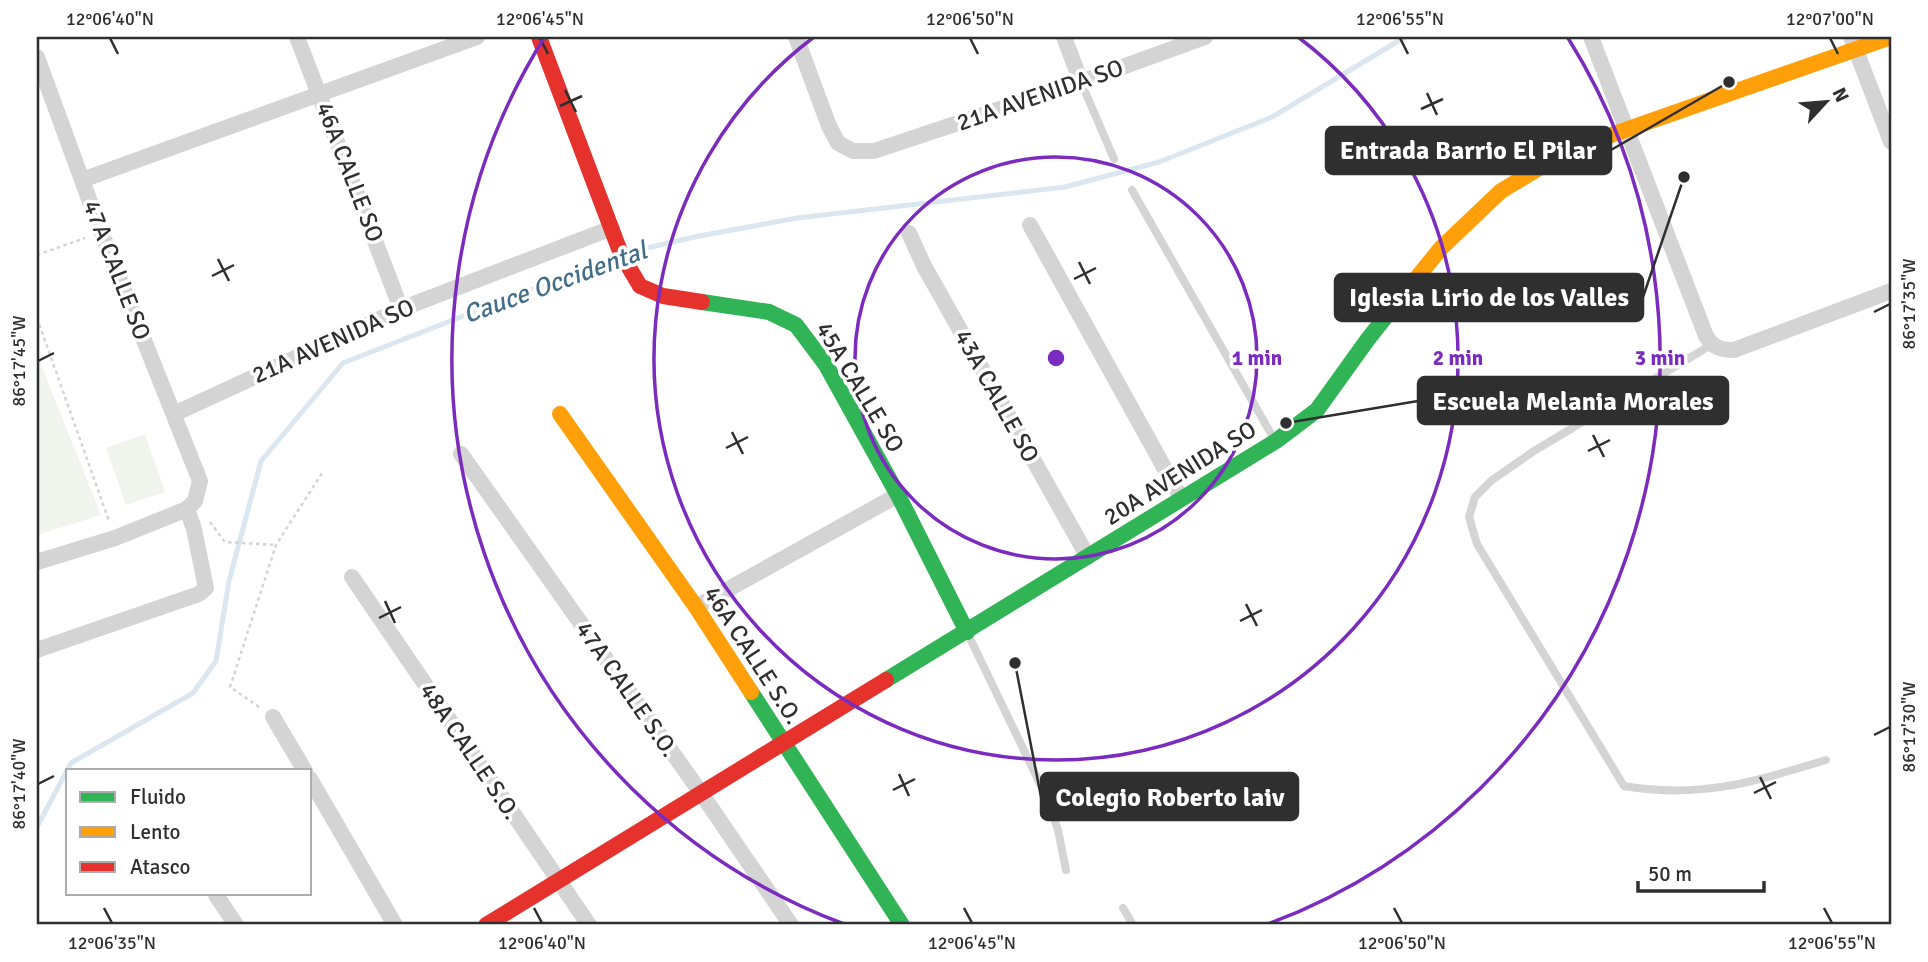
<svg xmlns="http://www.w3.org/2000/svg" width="1928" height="962" viewBox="0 0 1928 962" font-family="Signika,sans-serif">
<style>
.grass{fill:#f1f4ec}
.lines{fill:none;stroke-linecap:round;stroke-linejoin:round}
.stream{stroke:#dbe7f0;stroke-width:5}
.path{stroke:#d4d4d4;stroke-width:2.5;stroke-dasharray:3.5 3.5;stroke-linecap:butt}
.lane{stroke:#d4d4d4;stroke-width:8}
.street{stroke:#d4d4d4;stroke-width:16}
.fast{stroke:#30b455;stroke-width:16}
.slow{stroke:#ff9f0a;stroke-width:16}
.jam{stroke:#e5322d;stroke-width:16}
.ticks{fill:none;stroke:#2f2f2f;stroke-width:2.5}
.ring{fill:none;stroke:#7b2cbf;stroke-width:3.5}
.labels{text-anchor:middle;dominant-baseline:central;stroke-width:7;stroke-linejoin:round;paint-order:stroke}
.street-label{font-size:24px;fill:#2f2f2f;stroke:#fff}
.water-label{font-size:26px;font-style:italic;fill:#436e8a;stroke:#fff}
.centre{fill:#7b2cbf;stroke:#fff;stroke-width:3.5}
.ring-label{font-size:21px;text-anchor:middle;font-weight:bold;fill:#7b2cbf;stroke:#fff;stroke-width:7;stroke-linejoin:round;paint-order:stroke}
.leader{fill:none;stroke:#2f2f2f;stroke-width:2.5}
.callout-dot{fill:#2f2f2f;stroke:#fff;stroke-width:2.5}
.callout{fill:#2f2f2f;stroke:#2f2f2f;stroke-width:2.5}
.callout-label{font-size:26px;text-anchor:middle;font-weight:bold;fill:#fff}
.neatline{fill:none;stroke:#2f2f2f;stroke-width:2.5}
.ticks-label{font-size:18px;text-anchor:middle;fill:#2f2f2f}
</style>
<rect width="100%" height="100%" fill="#fff"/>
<!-- grass -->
<path class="grass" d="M37 355 101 515 37 535Z
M145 434 165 492 126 505 106 448Z"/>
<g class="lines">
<!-- stream -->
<path class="stream" d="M626 253 694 237 797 218 1065 187 1159 162 1272 117 1405 37
M37 827 71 763 193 693 216 661 229 581 261 461 343 363 617 256"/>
<!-- path -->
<path class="path" d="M37 255 85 238
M37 318 109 521
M210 522 225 542 276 545
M259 707 230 687 276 545 322 473"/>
<!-- lane -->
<path class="lane" d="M1081 82 1114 159
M1132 190 1274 439
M1711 345 1534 451 1492 480 1475 497 1469 517 1477 544 1624 786C1701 799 1753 782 1826 760
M967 632 1045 794 1058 830 1066 870
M1123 908 1133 925"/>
<!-- street -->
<path class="street" d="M297 37 401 309
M796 37 829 126 838 143 853 151H874L1081 82 1205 37
M1064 37 1081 82
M1591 37 1706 336C1713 347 1720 350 1734 350L1891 291
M1851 37 1891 142
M37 57 101 232 200 481 195 501 187 509 115 538 37 562
M82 180 477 37
M1030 225 1181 498
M909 233 924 266 1088 557
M174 414 401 309 612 228
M461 454 701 793 791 925
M352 577 589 925
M696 607 898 495
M37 650 199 594 206 588 194 529 187 509
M273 717 305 771
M310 779 395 925
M216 895 236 925"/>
<!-- fast -->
<path class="fast" d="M702 302 769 312 796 325 826 365 898 495 967 632
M886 680 1276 441 1317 410 1368 339 1407 290
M751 692 902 925"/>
<!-- slow -->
<path class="slow" d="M1407 290 1441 248 1501 191 1571 149 1891 37
M560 414 696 607 751 692"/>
<!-- jam -->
<path class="jam" d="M539 37 621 254 640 286 663 296 702 302
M486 925 886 680"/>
</g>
<!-- ticks -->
<path class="ticks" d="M110 38 118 54M540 38 548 54M970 38 978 54M1400 38 1408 54M1830 38 1838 54M565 90 576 112M1427 93 1437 115M560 106 582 96M1421 109 1443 99M218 259 229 281M1079 262 1090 284M212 276 234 265M1074 279 1096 268M1874 312 1890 304M38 361 54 353M732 432 743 454M1593 435 1604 457M726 448 748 437M1588 451 1610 440M385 601 395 623M1246 604 1257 626M379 618 401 607M1240 621 1262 610M1874 735 1890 727M899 774 909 796M1760 777 1771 799M38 784 54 776M893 790 915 779M1754 793 1776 782M104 908 112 923M534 908 542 923M964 908 972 923M1394 908 1402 923M1824 908 1832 923"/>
<!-- distance rings -->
<g class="ring">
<circle cx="1056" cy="358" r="201"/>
<path d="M1298 37A402 402 0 1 1 814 37"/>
<path d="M844 924A604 604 0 0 1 544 38M1568 38A604 604 0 0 1 1268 924"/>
</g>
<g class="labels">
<!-- street labels -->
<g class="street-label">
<text transform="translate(1040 95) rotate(-19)">21A AVENIDA SO</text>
<text transform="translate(350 172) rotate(69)">46A CALLE SO</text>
<text transform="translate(117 270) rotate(69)">47A CALLE SO</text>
<text transform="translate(333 341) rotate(-24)">21A AVENIDA SO</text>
<text transform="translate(860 387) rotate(59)">45A CALLE SO</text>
<text transform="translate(997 396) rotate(61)">43A CALLE SO</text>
<text transform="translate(1180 473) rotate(-32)">20A AVENIDA SO</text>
<text transform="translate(753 655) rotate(57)">46A CALLE S.O.</text>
<text transform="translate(627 689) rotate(55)">47A CALLE S.O.</text>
<text transform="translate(470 751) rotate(56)">48A CALLE S.O.</text>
</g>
<!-- water labels -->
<g class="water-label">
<text transform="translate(555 283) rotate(-20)">Cauce Occidental</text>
</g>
</g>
<circle cx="1056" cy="358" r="10" class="centre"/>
<g class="ring-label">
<text x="1257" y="365">1 min</text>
<text x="1458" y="365">2 min</text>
<text x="1660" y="365">3 min</text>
</g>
<!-- callouts -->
<path class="leader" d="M1729 82L1611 150M1684 177L1643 297M1286 423L1418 401M1015 663L1041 797"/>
<g class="callout-dot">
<circle cx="1729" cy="82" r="7"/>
<circle cx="1684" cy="177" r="7"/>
<circle cx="1286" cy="423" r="7"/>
<circle cx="1015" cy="663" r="7"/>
</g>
<g class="callout">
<rect x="1326" y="127" width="285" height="47" rx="7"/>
<rect x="1335" y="274" width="308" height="47" rx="7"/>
<rect x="1418" y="377" width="310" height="47" rx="7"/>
<rect x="1041" y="773" width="257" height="47" rx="7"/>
</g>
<g class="callout-label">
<text x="1468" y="159">Entrada Barrio El Pilar</text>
<text x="1489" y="306">Iglesia Lirio de los Valles</text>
<text x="1573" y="410">Escuela Melania Morales</text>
<text x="1170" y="806">Colegio Roberto laiv</text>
</g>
<!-- border -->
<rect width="1928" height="962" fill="none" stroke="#ffffff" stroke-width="77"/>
<!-- legend -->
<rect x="66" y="769" width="245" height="126" fill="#ffffff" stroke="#acacac" stroke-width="2"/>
<rect x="80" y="792" width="35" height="10" fill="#30b455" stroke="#acacac" stroke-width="2"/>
<text x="130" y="804" font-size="21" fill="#2f2f2f">Fluido</text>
<rect x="80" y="827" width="35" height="10" fill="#ff9f0a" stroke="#acacac" stroke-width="2"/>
<text x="130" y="839" font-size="21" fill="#2f2f2f">Lento</text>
<rect x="80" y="862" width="35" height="10" fill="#e5322d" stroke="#acacac" stroke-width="2"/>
<text x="130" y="874" font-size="21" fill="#2f2f2f">Atasco</text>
<!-- north arrow -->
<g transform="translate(1826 102) rotate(64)" stroke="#ffffff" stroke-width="5" paint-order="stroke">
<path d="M0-5L12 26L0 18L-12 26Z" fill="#2f2f2f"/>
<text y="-10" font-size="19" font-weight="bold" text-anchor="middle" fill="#2f2f2f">N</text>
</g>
<!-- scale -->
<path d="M1638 881v10h126v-10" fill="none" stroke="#2f2f2f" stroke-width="3.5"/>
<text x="1648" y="881" font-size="21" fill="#2f2f2f" stroke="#ffffff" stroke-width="5" paint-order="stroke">50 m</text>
<rect x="38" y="38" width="1852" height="885" class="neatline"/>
<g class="ticks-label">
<text x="110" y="25">12°06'40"N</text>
<text x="540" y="25">12°06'45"N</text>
<text x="970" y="25">12°06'50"N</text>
<text x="1400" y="25">12°06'55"N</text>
<text x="1830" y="25">12°07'00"N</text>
<text transform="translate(1909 304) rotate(-90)" y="6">86°17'35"W</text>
<text transform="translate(19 361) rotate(-90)" y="6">86°17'45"W</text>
<text transform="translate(1909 727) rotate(-90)" y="6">86°17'30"W</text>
<text transform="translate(19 784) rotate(-90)" y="6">86°17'40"W</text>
<text x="112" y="949">12°06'35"N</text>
<text x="542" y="949">12°06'40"N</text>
<text x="972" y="949">12°06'45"N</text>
<text x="1402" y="949">12°06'50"N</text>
<text x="1832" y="949">12°06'55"N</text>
</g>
</svg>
